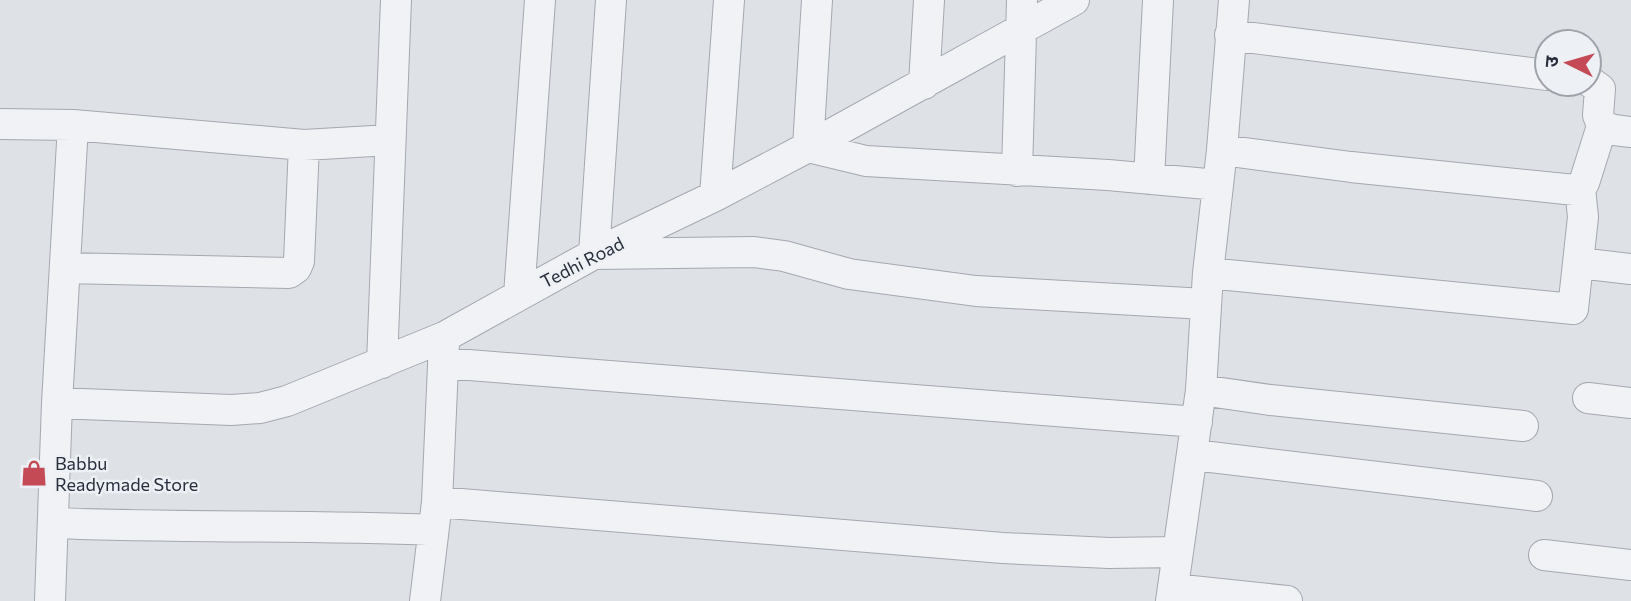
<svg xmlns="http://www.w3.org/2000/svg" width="1631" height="601" viewBox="0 0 1631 601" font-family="Commissioner,'Noto Sans Devanagari',sans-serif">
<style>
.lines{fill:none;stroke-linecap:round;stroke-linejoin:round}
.minor-casing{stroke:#a4a8b0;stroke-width:32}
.minor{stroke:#f0f2f5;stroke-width:30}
.labels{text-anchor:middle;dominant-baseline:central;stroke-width:5;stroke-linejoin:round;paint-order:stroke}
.street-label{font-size:18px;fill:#282e3c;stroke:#edf0f4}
.poi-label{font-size:18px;fill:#282e3c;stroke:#edf0f4;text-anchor:start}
</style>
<rect width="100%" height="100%" fill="#dee1e6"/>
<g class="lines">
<!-- minor casing -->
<g class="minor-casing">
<path id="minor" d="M611 0 594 254 754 252 784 256 849 274 976 291 1205 304
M817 0 808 147 866 161 1108 175 1218 185
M1230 35 1547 75
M1589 81 1600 89 1598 115 1602 126 1614 130 1631 132
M924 84 929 0
M0 124 73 125 304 145 390 140
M1222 150 1351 167 1575 190 1584 183 1602 126
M1017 171 1022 0
M1149 179 1158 0
M715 196 729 0
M1579 263 1631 269
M65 268 289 273 296 268 299 261 304 145
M1208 273 1573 309 1583 217 1580 188
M519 295 540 0
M382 363 396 0
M443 363 1197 422
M1201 390 1270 400 1523 426
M1588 398 1631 403
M57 403 231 410 260 408 287 401 444 337 594 254 715 196 808 147 1074 0
M1194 455 1537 496
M437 502 1003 548 1109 553 1177 552
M54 523C180 528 307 525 433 530
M1544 555 1631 565
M1173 589 1287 601
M50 601 57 403 73 125
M425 601 437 502 444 343
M1171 601 1201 390 1208 273 1222 150 1234 0"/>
</g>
<!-- minor -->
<use href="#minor" class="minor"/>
</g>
<!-- icons -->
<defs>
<g id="shop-bare" transform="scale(2.1)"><path d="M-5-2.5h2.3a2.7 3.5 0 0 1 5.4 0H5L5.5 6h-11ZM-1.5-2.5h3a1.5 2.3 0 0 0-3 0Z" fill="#c44a55" stroke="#edf0f4" stroke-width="2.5" paint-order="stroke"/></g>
</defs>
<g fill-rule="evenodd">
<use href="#shop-bare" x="34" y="473"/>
</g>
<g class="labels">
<!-- street labels -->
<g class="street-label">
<text transform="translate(582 262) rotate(-27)">Tedhi Road</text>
</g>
<!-- poi labels -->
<g class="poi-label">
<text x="55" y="463">Babbu<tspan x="55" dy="21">Readymade Store</tspan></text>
</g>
</g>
<!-- north arrow -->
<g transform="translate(1568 63) rotate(275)"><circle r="33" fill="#edf0f4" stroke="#9ea2aa" stroke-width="2"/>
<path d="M0-5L12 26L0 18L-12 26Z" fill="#c44a55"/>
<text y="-10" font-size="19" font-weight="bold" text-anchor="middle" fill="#282e3c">उ</text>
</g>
</svg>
